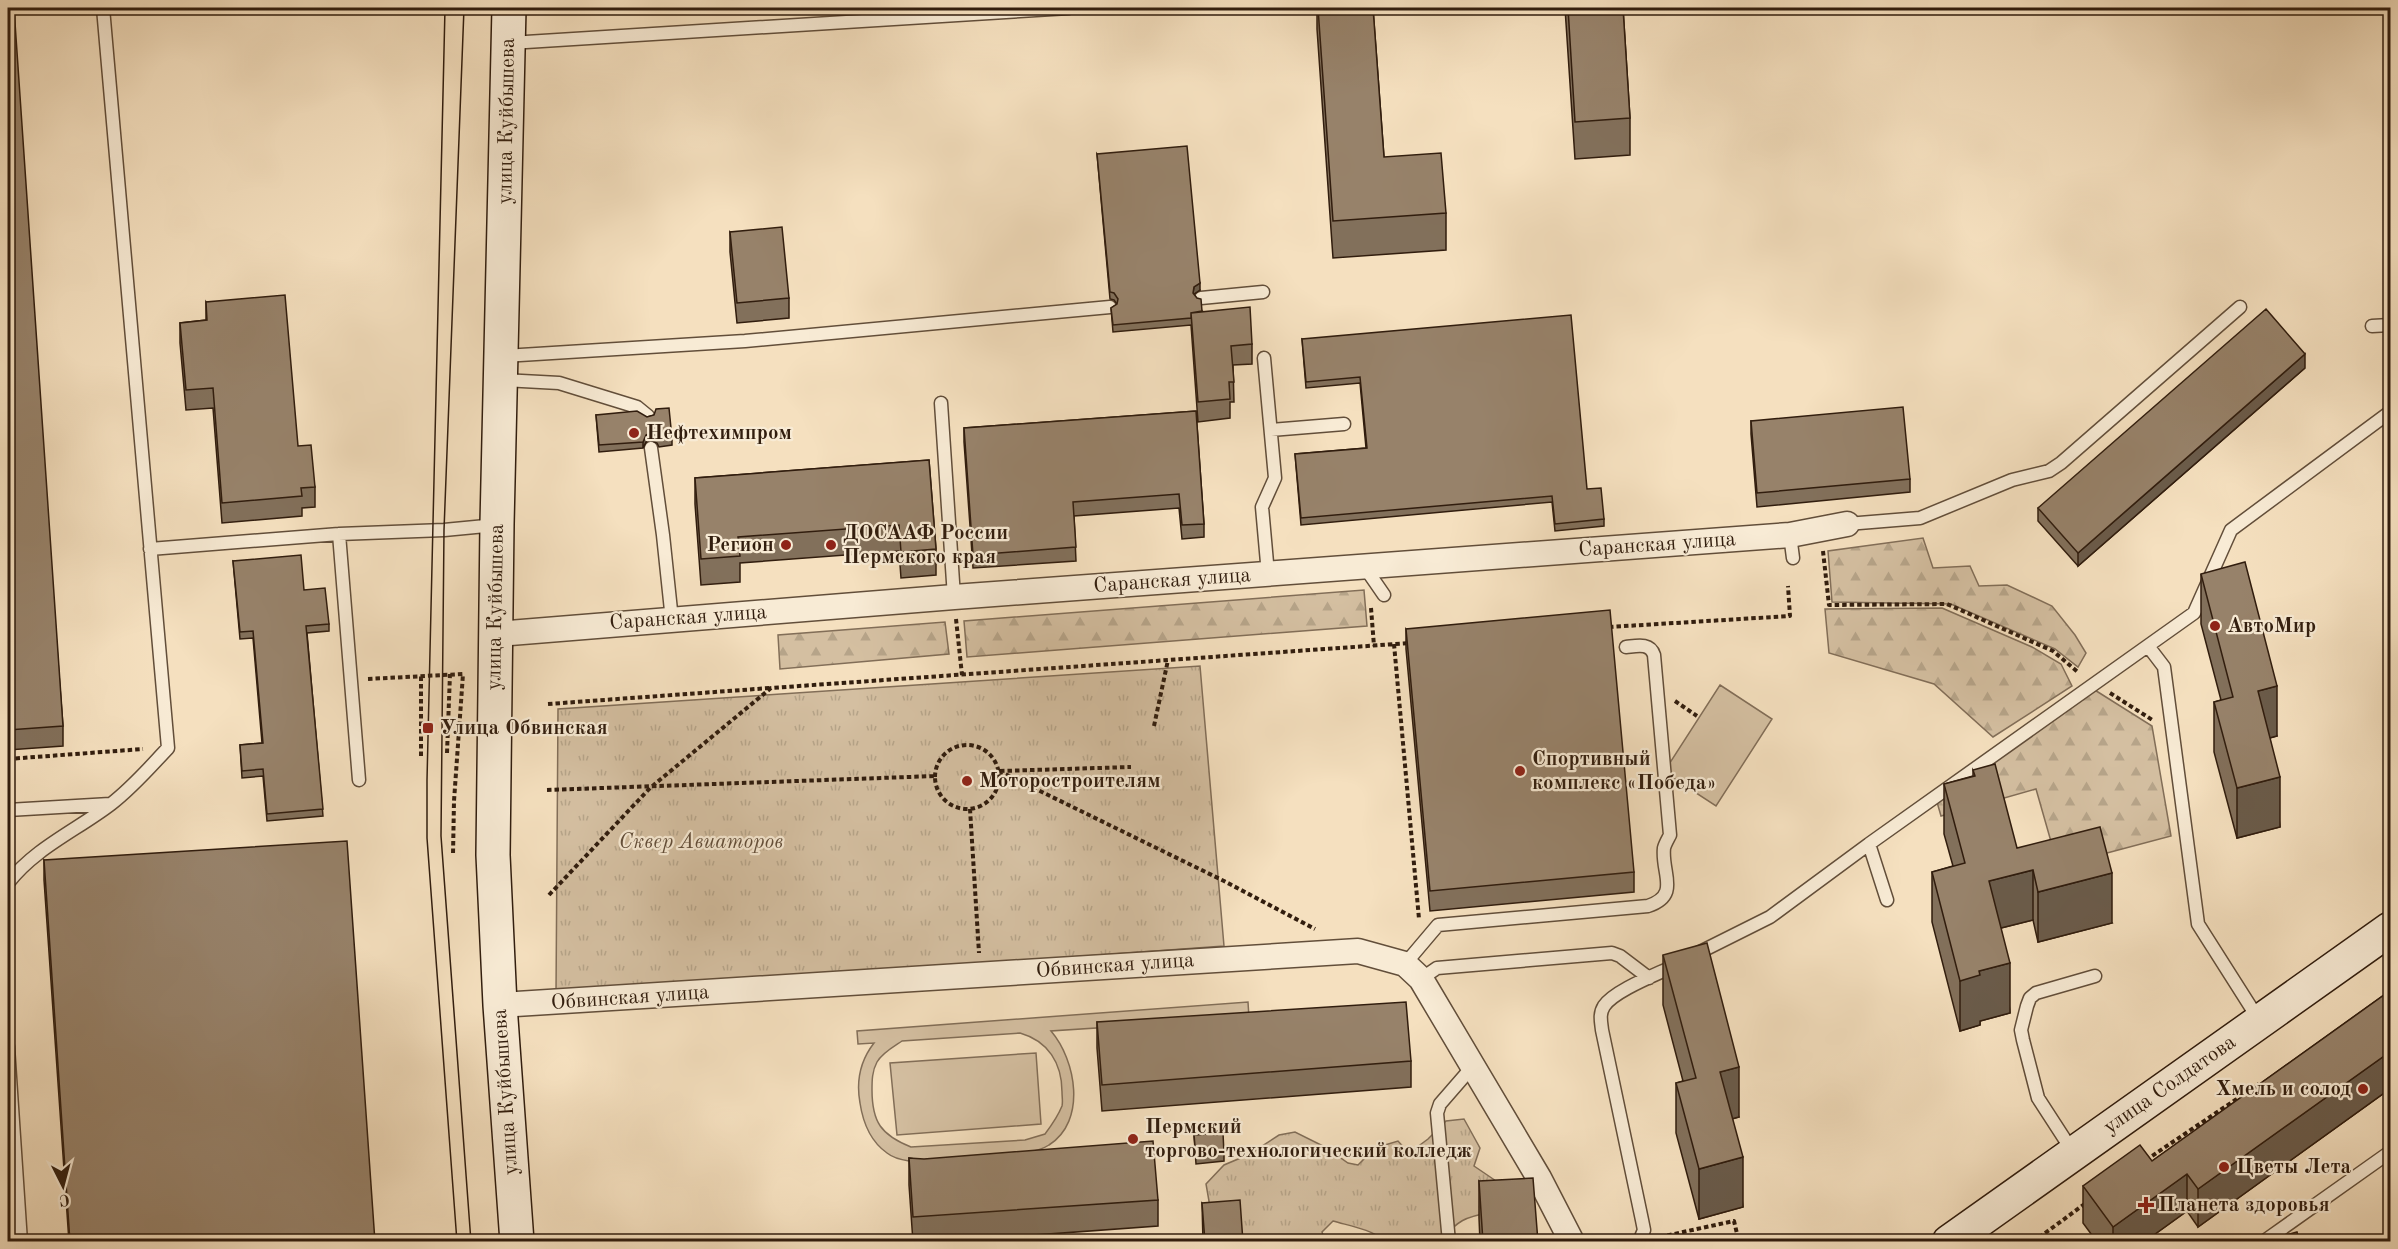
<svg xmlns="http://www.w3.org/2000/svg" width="2398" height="1249" viewBox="0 0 2398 1249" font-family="'Old Standard TT',serif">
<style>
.grass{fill:url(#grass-tufts);stroke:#826e58;stroke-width:1.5}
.forest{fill:url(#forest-firs);stroke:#826e58;stroke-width:1.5}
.pitch{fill:#d4bfa1;stroke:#826e58;stroke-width:1.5;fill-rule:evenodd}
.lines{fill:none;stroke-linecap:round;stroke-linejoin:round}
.lane-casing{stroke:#624e3a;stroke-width:15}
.street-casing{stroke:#624e3a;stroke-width:27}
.secondary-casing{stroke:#311d0e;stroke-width:36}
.path{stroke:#311d0e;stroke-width:4;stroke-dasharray:4.5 3;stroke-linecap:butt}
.lane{stroke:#f8ebd5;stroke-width:12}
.street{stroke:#f8ebd5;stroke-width:24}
.secondary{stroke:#f8ebd5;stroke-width:33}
.tram{stroke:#311d0e;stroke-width:1.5}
.wall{fill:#82705b;stroke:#311d0e;stroke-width:1.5}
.shaded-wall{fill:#6a5b4a;stroke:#311d0e;stroke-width:1.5}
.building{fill:#97826a;stroke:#311d0e;stroke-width:1.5}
.poi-dot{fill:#8f2418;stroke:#f8ebd5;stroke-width:2}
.labels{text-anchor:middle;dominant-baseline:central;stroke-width:4.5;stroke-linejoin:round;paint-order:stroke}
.street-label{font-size:21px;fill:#311d0e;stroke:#f8ebd5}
.poi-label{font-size:21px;font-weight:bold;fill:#311d0e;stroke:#f8ebd5;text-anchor:start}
.park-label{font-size:21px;font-style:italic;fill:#624e3a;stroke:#f8ebd5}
</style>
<defs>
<pattern id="grass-tufts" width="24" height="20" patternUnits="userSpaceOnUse" patternTransform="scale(1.5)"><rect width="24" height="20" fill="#d4bfa1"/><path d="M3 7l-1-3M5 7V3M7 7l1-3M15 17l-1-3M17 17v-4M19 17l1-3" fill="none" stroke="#b6a489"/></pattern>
<pattern id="forest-firs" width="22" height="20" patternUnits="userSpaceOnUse" patternTransform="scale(1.5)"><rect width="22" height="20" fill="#d4bfa1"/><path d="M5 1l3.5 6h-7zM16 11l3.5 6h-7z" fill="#b6a489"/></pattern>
</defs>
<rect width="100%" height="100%" fill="#f5e0bf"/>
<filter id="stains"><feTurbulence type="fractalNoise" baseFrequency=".00333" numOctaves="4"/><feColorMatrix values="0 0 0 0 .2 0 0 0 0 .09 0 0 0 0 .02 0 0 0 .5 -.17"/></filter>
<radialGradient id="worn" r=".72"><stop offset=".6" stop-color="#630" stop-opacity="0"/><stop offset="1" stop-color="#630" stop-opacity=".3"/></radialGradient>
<!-- grass -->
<path class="grass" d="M1200 666 1224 946 556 994 558 709Z
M1464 1119 1480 1148 1474 1166 1499 1183 1492 1212C1465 1217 1458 1220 1440 1241H1385C1371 1229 1350 1226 1333 1221L1322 1232 1325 1241H1242L1210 1207 1206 1184 1224 1165 1250 1154 1279 1135 1295 1132 1325 1147 1348 1163 1358 1165 1375 1148 1398 1141 1409 1153 1428 1139 1446 1121Z"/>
<!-- forest -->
<path class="forest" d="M1923 538 1933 568 1970 566 1979 586 2007 585 2052 606 2075 635 2086 653 2078 667 2055 649 1951 604 1832 602 1828 551Z
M1364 590 1367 626 967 657 964 621Z
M1942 608 2032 647 2061 664 2072 686 1993 737 1934 684 1829 653 1825 609Z
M945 622 949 654 780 669 778 635Z
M2090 687 2152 726 2171 836 2058 866 2036 789 1941 816 1935 795Z"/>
<!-- pitch -->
<path class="pitch" d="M1720 685 1772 719 1716 806 1664 772Z
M1248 1002 1249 1018 1051 1031C1076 1060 1087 1121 1049 1145 1043 1149 1033 1152 1027 1152 1002 1156 975 1156 950 1158 937 1159 922 1162 909 1161 902 1160 892 1157 887 1153 870 1141 863 1123 860 1103 856 1081 860 1061 874 1043L858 1044 857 1031ZM1020 1033C1048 1041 1062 1063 1062 1092 1062 1097 1063 1102 1062 1106 1058 1116 1051 1126 1045 1134L1025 1140 911 1147C881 1135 872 1122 872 1090 872 1081 872 1071 877 1062 882 1053 893 1047 902 1041Z
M1036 1053 1041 1124 897 1135 890 1063Z"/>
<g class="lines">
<!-- lane casing -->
<g class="lane-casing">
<path id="lane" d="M510 43 1069 8
M1201 298 1263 292
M2372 326 2390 325
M503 356 745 341 1110 307
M1264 358 1275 478 1262 507 1268 574
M503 380 559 383 637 407 648 416
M941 403 954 597
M1271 430 1344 424
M651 448 663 535 672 620
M1847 524 1920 518 2012 480 2049 471 2061 463 2240 307
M339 534 359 780
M1790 535 1793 558
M150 549 339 534 444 530 496 525
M1364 566 1384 595
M2148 646 2164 667 2198 924 2259 1020
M8 810 110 804
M8 883C35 848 77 830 111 804 133 787 150 767 168 748L103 8
M1887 900 1869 844 2194 613 2231 530 2390 412
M1694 955 1770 917 1869 844
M1405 964 1438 925 1648 906C1681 895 1661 873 1664 848 1665 844 1668 839 1670 835L1654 655C1650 642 1636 646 1626 647
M1421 979 1437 968 1612 953 1620 956 1649 978
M8 1047 21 1242
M2073 1152 2038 1098 2023 1040 2021 1030 2027 1006 2030 998 2036 993 2095 976
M1449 1242 1437 1113 1440 1104 1473 1066
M1639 1242 1644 1230 1642 1220 1602 1030C1601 1021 1599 1014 1604 1006 1615 990 1658 974 1676 965
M2263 1242 2390 1152"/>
</g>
<!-- street casing -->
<g class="street-casing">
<path id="street" d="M497 634 954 597 1790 535 1847 524
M500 1005 1358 951 1405 964 1421 979 1539 1178 1572 1242"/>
</g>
<!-- secondary casing -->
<g class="secondary-casing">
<path id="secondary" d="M509 8 497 524 493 855 500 1005 517 1242
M1949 1242 2390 929"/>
</g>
<!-- path -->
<path class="path" d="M1823 551 1829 605 1947 604 2053 651 2079 673
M1371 608 1374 646
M956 619 962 675
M1609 627 1790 616 1788 586
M1394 644 1419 919
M368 679 463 674 454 801 453 855
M2110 693 2154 721
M1675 701 1697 716
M548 704 770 688
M1154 726 1168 660
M935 777a32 32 0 1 1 64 0a32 32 0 1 1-64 0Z
M447 753 450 674
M421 756V675
M8 759 143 749
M999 771 1224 881 1315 929
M1000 771 1131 767
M547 790 936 776
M970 809 979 953
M549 895 650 788 771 688 1410 643
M2146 1160 2259 1084
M1660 1237 1734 1221 1739 1242
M2033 1242 2086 1203"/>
<!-- lane -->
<use href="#lane" class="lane"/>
<!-- street -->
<use href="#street" class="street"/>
<!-- secondary -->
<use href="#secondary" class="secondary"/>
<!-- tram -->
<path class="tram" d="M445 8 427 780V838L457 1242
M464 8 444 530 441 836 471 1242"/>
</g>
<!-- wall -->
<path class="wall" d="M8 8 63 726V746L8 750Z
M1317 8H1373L1384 157 1446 213V250L1333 258 1317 29Z
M1565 8H1623L1630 118V155L1575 159Z
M1097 154 1200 290 1194 294 1202 311 1252 344V364L1233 365 1234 402H1230V418L1198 422 1191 325 1113 332 1111 308 1117 304 1114 300 1110 299Z
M730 232 789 298V318L737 323 730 252Z
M206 302 298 446 315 487V507L302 508V516L222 523 213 408 186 410 180 343V323L206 320Z
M1302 339 1587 489 1604 519V526L1555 531 1552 502 1301 525 1295 454 1366 448 1360 383 1306 388Z
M2305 368 2078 566 2038 521V508Z
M1196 411 1204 524V537L1182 539 1179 508 1074 516 1076 561 973 568 964 442V428Z
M596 415 647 417 654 415 672 438V445L659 447 657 443 650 440 646 442 643 448 599 452Z
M1751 421 1910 479V492L1757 507 1751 434Z
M929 460 936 549V575L901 578 899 551 740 563V582L701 585 695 504V478Z
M233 561 304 590 329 624V631L307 633 323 816 267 821 263 776 242 778 240 745 262 743 253 638 240 639Z
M2201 574 2277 736 2270 738 2280 827 2237 838 2214 752V702L2221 700 2201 624Z
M1406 629 1634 872V892L1430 911 1406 649Z
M1973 770 2017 848 2112 923 2038 942 2033 920 2001 928 2010 1013 1980 1021V1025L1960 1031 1932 922V872L1953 866 1944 834V784L1973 776Z
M44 860 375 1242H69L44 880Z
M1663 955 1739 1117 1732 1119 1743 1207 1699 1219 1676 1133V1083L1683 1081 1663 1005Z
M2391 990V1088L2198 1227 2187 1211 2144 1242H2097L2083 1223V1186L2152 1161Z
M1097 1022 1411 1061V1087L1102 1111 1097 1048Z
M1194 1135 1224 1154V1161L1196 1164Z
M909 1158 1158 1200V1226L939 1242H913L909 1185Z
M1479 1181 1538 1242H1480L1479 1218Z
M1202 1203 1243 1242H1203Z"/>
<!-- shaded-wall -->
<path class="shaded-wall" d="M1200 283V290L1194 294 1193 293 1194 287Z
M2305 354V368L2078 566V553Z
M650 433V440L646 442 643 448V442L646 435Z
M2277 686V736L2258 741V691Z
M2280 777V827L2237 838V788Z
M2033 870V920L1989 931V881Z
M2112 873V923L2038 942V892Z
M2010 963V1013L1980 1021V1025L1960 1031V981L1979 971Z
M2391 1051V1088L2198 1227V1189Z
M1739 1067V1117L1720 1122V1072Z
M1743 1157V1207L1699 1219V1169Z
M2187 1174V1211L2144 1242H2113V1227Z"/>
<!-- building -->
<path class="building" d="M8 8H14L63 726 8 730Z
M1318 8H1373L1384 157 1441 153 1446 213 1333 221Z
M1568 8H1623L1630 118 1575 122Z
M1187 146 1200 283 1194 287 1193 293 1197 298 1201 299 1202 311 1191 313V318L1113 325 1111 308 1117 304 1118 299 1114 293 1110 292 1097 154Z
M782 227 789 298 737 303 730 232Z
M285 295 298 446 311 445 315 487 301 488 302 496 222 503 213 388 186 390 180 323 207 320 206 302Z
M1250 307 1252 344 1231 346 1234 382H1229L1230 399 1198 402 1191 313Z
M2266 309 2305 354 2078 553 2038 508Z
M1571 315 1587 489 1601 488 1604 519 1555 524 1552 496 1301 518 1295 454 1367 448 1360 377 1306 382 1302 339Z
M1903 407 1910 479 1757 493 1751 421Z
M669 408 672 438 659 440 657 436 650 433 646 435 643 442 599 445 596 415 637 411 647 417 654 415 656 409Z
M1196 411 1204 524 1182 525 1179 494 1073 502 1076 547 973 555 964 428Z
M929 460 936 549 901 552 899 525 738 537 740 556 701 559 695 478Z
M301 555 304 590 325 588 329 624 306 626 323 809 267 814 263 769 242 771 240 745 263 743 253 631 240 632 233 561Z
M2245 562 2277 686 2258 691 2280 777 2237 788 2214 702 2233 697 2201 574Z
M1610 610 1634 872 1430 891 1406 629Z
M1995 764 2017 848 2100 827 2112 873 2038 892 2033 870 1989 881 2010 963 1979 971 1980 975 1960 981 1932 872 1965 863 1944 784 1975 776 1973 770Z
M347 841 375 1242H70L44 860Z
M1707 943 1739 1067 1720 1072 1743 1157 1699 1169 1676 1083 1696 1078 1663 955Z
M2391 990V1051L2198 1189 2187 1174 2113 1227 2083 1186 2140 1145 2152 1161Z
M1406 1002 1411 1061 1102 1085 1097 1022Z
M1223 1133 1224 1154 1196 1157 1194 1135Z
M1153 1141 1158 1200 913 1217 909 1158 924 1159Z
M1533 1178 1538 1242H1483L1479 1181Z
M1240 1200 1243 1242H1205L1202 1203Z
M2297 1232 2300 1242H2261Z"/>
<!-- markers -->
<g class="poi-dot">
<circle cx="634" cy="433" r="6"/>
<circle cx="786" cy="545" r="6"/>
<circle cx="831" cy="545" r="6"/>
<circle cx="2215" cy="626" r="6"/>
<rect x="422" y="722" width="12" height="12" rx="3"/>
<circle cx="1520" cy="771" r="6"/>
<circle cx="967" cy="781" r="6"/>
<circle cx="2363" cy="1089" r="6"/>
<circle cx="1133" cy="1139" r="6"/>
<circle cx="2224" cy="1167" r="6"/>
<path d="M2143 1196h6v6h6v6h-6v6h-6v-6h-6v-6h6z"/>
</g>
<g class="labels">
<!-- street labels -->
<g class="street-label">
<text transform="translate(507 121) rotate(-89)">улица Куйбышева</text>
<text transform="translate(1657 545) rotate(-4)">Саранская улица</text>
<text transform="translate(1172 581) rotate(-4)">Саранская улица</text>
<text transform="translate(496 607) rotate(-89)">улица Куйбышева</text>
<text transform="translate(688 618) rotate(-4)">Саранская улица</text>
<text transform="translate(1115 966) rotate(-4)">Обвинская улица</text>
<text transform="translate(630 998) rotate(-4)">Обвинская улица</text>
<text transform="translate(2170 1085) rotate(-35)">улица Солдатова</text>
<text transform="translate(506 1092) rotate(-94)">улица Куйбышева</text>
</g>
<!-- poi labels -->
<g class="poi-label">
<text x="646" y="433">Нефтехимпром</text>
<text x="843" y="533">ДОСААФ России<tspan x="843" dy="24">Пермского края</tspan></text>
<text x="774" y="545" text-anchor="end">Регион</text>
<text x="2227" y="626">АвтоМир</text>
<text x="440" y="728">Улица Обвинская</text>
<text x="1532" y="759">Спортивный<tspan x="1532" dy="24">комплекс «Победа»</tspan></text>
<text x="979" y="781">Моторостроителям</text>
<text x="2351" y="1089" text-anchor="end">Хмель и солод</text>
<text x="1145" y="1127">Пермский<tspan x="1145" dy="24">торгово-технологический колледж</tspan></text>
<text x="2236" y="1167">Цветы Лета</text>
<text x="2158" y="1205">Планета здоровья</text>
</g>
<!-- park labels -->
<g class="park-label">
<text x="701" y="842">Сквер Авиаторов</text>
</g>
</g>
<!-- margin -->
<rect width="2398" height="1249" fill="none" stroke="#f5e0bf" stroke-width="30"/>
<rect x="9" y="9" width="2380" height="1231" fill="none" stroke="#311d0e" stroke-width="3"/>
<rect x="15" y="15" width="2368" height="1219" fill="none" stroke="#311d0e" stroke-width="1.5"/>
<!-- north arrow -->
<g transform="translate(63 1186) rotate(174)" stroke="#f8ebd5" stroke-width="4.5" paint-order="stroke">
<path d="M0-4.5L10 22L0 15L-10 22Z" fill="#311d0e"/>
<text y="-9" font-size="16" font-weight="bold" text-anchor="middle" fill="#311d0e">С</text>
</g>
<rect width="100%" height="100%" filter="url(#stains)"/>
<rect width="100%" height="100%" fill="url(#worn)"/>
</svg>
